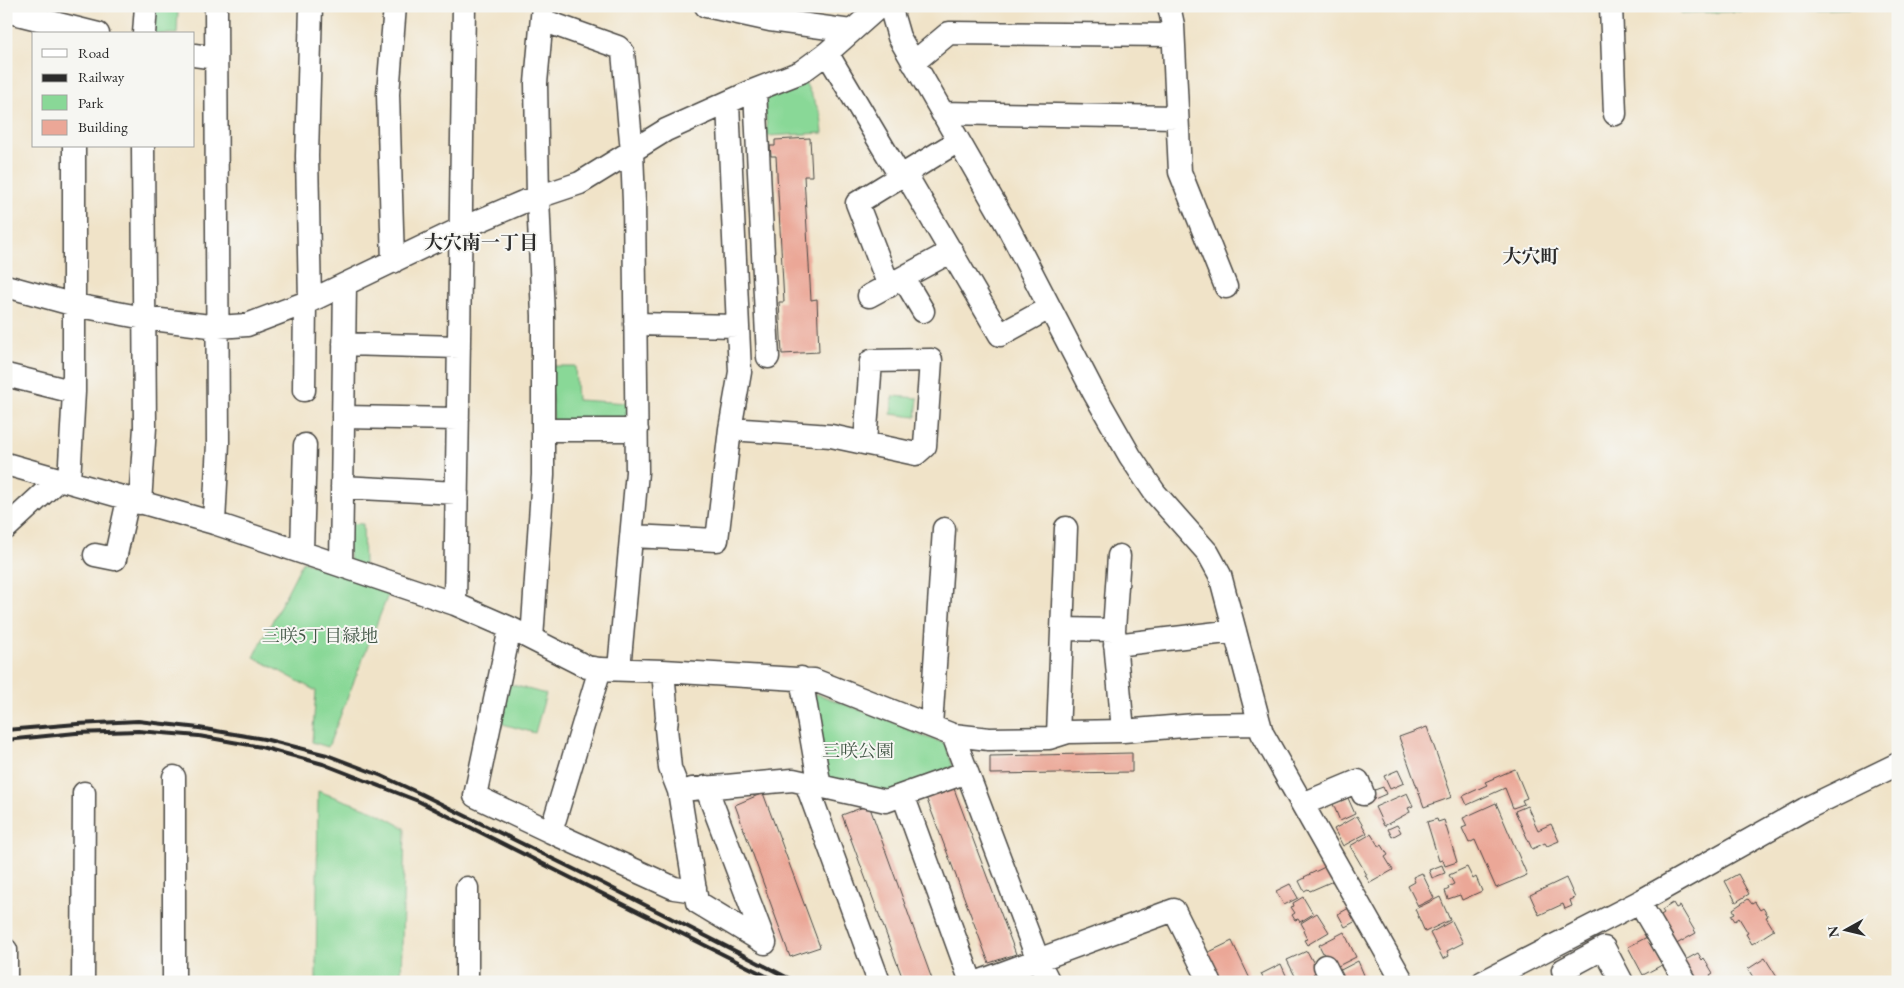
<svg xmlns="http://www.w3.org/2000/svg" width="1904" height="988" viewBox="0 0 1904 988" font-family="'EB Garamond','Noto Serif JP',serif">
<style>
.green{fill:#89d897;stroke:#5a8261}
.building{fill:#eba797}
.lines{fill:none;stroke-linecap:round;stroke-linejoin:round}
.minor-casing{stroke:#494743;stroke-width:25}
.minor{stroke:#fff;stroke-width:22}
.rail{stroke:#2b2b2b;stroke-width:4}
.labels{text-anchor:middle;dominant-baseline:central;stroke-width:4;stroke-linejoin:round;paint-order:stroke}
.park-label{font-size:18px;fill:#425646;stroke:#f6f6f2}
.neighbourhood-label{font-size:19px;font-weight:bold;fill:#2b2b2b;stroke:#f6f6f2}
</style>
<rect width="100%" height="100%" fill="#f6f6f2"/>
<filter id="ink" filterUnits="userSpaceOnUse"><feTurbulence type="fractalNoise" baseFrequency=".02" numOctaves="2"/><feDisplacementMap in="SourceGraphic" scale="10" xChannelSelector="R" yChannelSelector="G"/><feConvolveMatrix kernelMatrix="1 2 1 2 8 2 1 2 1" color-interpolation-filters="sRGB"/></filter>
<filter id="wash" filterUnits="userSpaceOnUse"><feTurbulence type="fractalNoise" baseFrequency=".0096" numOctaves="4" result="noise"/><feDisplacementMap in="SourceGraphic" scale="20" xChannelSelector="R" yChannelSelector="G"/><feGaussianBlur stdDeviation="1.12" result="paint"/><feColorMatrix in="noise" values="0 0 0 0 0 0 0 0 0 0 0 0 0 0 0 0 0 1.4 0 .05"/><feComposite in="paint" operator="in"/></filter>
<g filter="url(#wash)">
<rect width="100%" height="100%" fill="#f0e3c8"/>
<!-- green -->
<path class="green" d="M1681 6H1898V7L1681 13Z
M150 9 178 11 177 34H149Z
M805 82 821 115 823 133 767 136 765 104 769 94Z
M549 366H575L577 400 629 403V420L554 427Z
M893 396 918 398 916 417 891 414Z
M345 523 363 524 364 565 350 562Z
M303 561 390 590 328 747 312 742 316 691 254 657Z
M509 684 546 694 535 733 499 723Z
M814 693 893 722 919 735 945 743 953 767 888 795 824 783Z
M318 791 374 811 405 828 401 982H316Z"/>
<g id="blocks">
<!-- building -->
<path class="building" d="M810 138 812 176H804L811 300 817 299 819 352 782 354 779 302H784L776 156H771L770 146H775V140Z
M1427 727 1452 797 1424 807 1399 737Z
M1132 753V772L990 774V756Z
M1515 769 1527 798 1522 800 1524 804 1513 808 1505 788 1467 805 1463 796 1487 785 1485 782Z
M1398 770 1404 783 1390 789 1384 776Z
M953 786 1016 954 989 963 926 797Z
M1383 787 1386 794 1372 800 1369 792Z
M763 793 820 947 790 957 735 805Z
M1407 793 1413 806 1408 808 1410 812 1384 826 1375 807Z
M1348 798 1355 814 1340 821 1333 804Z
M1496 803 1527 875 1496 888 1475 840 1469 843 1462 828 1467 826 1463 818Z
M869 805 933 982H904L842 815Z
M1527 806 1538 830 1551 824 1559 841 1547 846 1545 843 1532 849 1515 811Z
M1357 816 1367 833 1343 846 1334 829Z
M1437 819 1438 822 1444 820 1457 862 1445 866 1443 860 1439 861 1427 822Z
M1397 825 1401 832 1392 837 1388 829Z
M1371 834 1379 847 1382 845 1388 855 1385 857 1393 870 1370 883 1365 875H1367L1350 846Z
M1442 865 1445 873 1432 878 1429 870Z
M1327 866 1333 881 1310 891 1308 889 1304 891 1299 881 1305 878 1304 877Z
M1467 867 1473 879 1476 877 1482 891 1462 900 1460 895 1448 899 1445 891 1449 889 1448 887 1454 884 1449 875Z
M1422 873 1434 898 1418 906 1408 886 1415 882 1413 877Z
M1738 874 1749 894 1736 902 1725 881Z
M1566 878 1575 898 1570 900 1572 906 1565 909 1563 904 1539 915 1530 895Z
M1290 884 1298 898 1284 905 1276 891Z
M1303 897 1313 914 1300 922 1298 919 1295 920 1292 915 1295 913 1291 907 1294 906 1293 903Z
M1440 897 1450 920 1425 932 1415 909Z
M1748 899 1752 904 1755 902 1760 910 1763 908 1768 916 1766 917 1774 930 1752 944 1746 934 1748 933 1739 918 1735 921 1731 915 1735 913 1733 909Z
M1673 903 1676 908 1680 906 1696 933 1673 946 1656 918 1664 913 1662 910Z
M1349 908 1356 921 1345 927 1338 914Z
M1317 913 1329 932 1307 945 1304 940 1307 939 1303 931 1305 930 1301 923Z
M1452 921 1463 943 1447 951 1449 956 1443 959 1430 933Z
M1344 932 1356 957 1334 968 1326 959 1319 945Z
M1647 937 1662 965 1643 975 1628 947Z
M1232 941 1251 981 1248 982H1218L1205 954Z
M1307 951 1318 971 1313 974 1314 977 1305 982H1298L1287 960Z
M1698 953 1702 960 1704 958 1713 973 1710 975 1711 977 1703 982H1691L1680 963Z
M1765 958 1780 982H1756L1748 969Z
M1358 961 1364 975 1350 982H1339L1335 973Z
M1281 964 1289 982H1265L1261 974Z"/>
</g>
</g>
<g filter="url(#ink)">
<use href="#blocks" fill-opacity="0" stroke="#494743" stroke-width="1"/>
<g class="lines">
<!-- minor casing -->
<g class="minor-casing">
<path id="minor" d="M706 6 770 20 851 31
M890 6 899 37 1008 227 1093 391 1130 456 1155 493 1208 553 1220 575 1262 733 1403 982
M1169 6 1173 25 1180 172 1226 287
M1611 6 1615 114
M6 11 98 34
M542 20 618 47 623 52 632 152 634 202 637 472 619 669
M144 34 146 6
M827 53 900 176
M194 55 216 58
M913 63 949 33 1173 35
M755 90 768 357
M942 113 1177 117
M905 173 1000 335 1049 308
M393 262 388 94 395 6
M904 279 923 311
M6 286 75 305 144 318 218 327 247 325 310 301 460 229 523 202 580 183 666 130 755 90 801 72 827 53 880 6
M889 286 857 203 958 141
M869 296 952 251
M310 301 307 156 311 6
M635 324 738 326
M344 344 459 347
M6 375 74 392
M304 390 305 303
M343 417 458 419
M730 429 831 436 916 454 925 446 931 360 871 361 865 443
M544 430H637
M6 464 214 523 455 604 510 628 587 667 600 669 663 671 814 680 953 735 989 739 1049 738 1068 732 1123 731 1195 725 1259 724
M69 481 74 392V146
M342 487 457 493
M140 503 145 427 143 146
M214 523 218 443 216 6
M6 528 59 479
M632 536 717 540 730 429 740 372 728 103
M302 551 305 445
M95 555 115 559 128 500
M1119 556 1114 630 1123 731
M341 565 345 285
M455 604 464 6
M510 628 475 796 551 832 600 669
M1063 629 1114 630
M532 639 543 475V316L538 197 536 83 543 6
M1115 645 1235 631
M663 671 667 717 666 728 670 768 679 791 697 902 765 943 706 787
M801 678 820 787
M931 726 944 529
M953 735 1038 960 1049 982
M1058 735 1066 528
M174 777V982
M806 783 879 982
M692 789 793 780 886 801 967 772
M903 795 971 982
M1303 804 1358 781 1363 794
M551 832 674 888 688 890 695 888
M467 888V982
M1639 902 1686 982
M6 950V982
M1325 966 1333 982
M83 982 84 793
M978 982 1174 910 1210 982
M1483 982 1639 902 1805 809 1898 764
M1569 982 1563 970 1604 948 1622 982"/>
</g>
<!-- minor -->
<use href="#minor" class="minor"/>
<!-- rail -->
<path class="rail" d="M6 730 77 724 138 721 199 728 264 739 327 755 382 776 421 794 600 882 796 982
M6 740 76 733 138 731 199 736 261 747 323 764 418 801 778 982"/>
</g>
</g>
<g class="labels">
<!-- park labels -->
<g class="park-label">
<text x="320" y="635">三咲5丁目緑地</text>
<text x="858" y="750">三咲公園</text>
</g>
<!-- neighbourhood labels -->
<g class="neighbourhood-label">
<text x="481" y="242">大穴南一丁目</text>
<text x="1531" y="256">大穴町</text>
</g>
</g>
<!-- margin -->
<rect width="1904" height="988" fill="none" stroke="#f6f6f2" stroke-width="25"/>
<!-- legend -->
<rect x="32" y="32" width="162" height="115" fill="#f6f6f2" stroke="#a5a5a2"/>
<rect x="42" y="49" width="25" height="8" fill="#ffffff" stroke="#a5a5a2"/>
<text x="78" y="58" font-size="15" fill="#2b2b2b">Road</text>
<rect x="42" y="74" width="25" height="8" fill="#2b2b2b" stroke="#a5a5a2"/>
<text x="78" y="82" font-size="15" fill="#2b2b2b">Railway</text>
<rect x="42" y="95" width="25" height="15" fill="#89d897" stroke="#a5a5a2"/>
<text x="78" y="108" font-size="15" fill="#2b2b2b">Park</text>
<rect x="42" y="120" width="25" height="15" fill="#eba797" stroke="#a5a5a2"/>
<text x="78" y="132" font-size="15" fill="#2b2b2b">Building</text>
<!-- north arrow -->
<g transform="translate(1846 930) rotate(262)" stroke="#f6f6f2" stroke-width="4" paint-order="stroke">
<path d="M0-4L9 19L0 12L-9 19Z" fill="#2b2b2b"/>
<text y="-8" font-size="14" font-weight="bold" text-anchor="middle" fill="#2b2b2b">N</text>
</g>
</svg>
